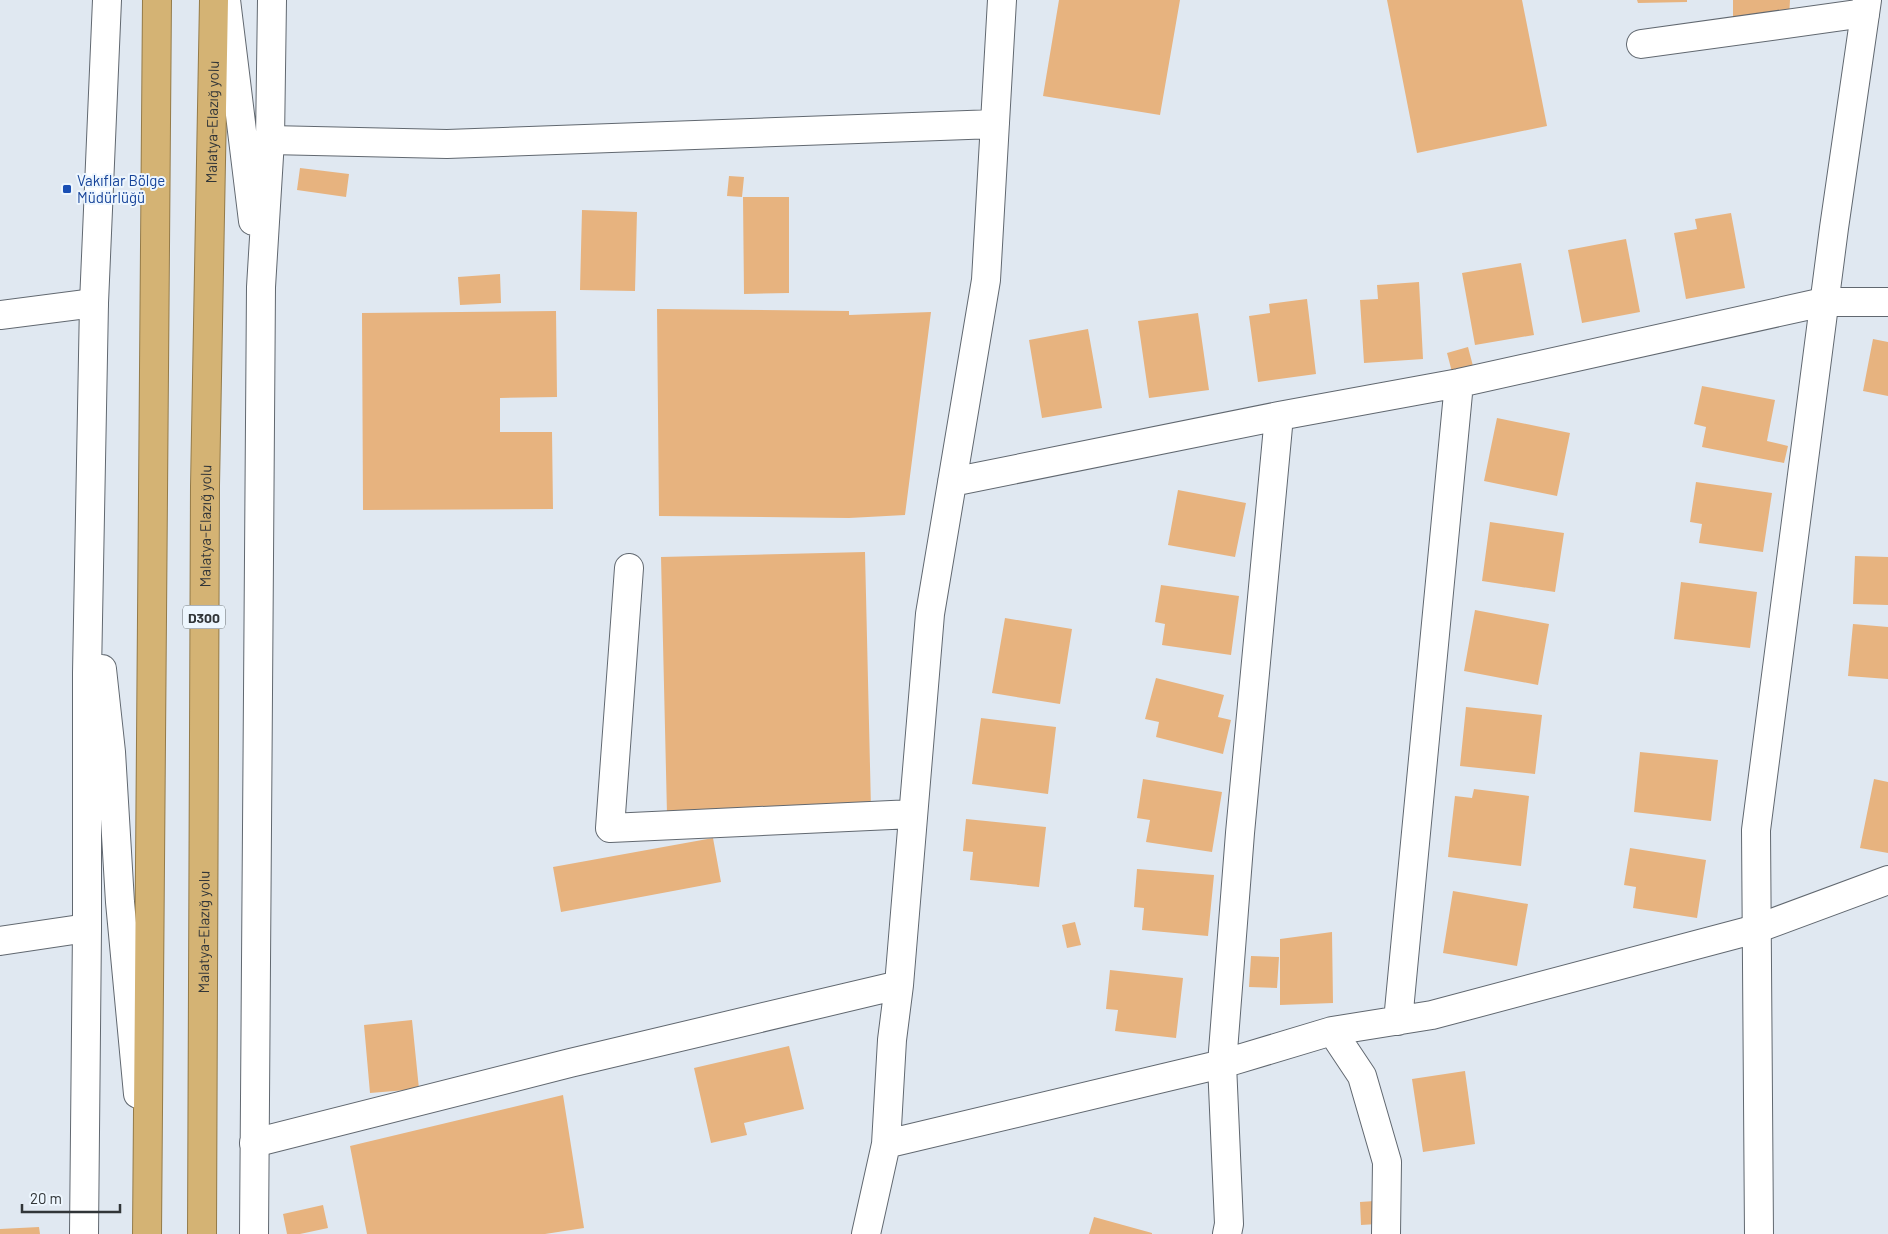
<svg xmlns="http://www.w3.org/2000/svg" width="1888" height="1234" viewBox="0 0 1888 1234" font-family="Barlow,sans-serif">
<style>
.building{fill:#e7b37f}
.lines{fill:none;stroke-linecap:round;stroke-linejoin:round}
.minor-casing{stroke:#616870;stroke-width:30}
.tertiary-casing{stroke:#616870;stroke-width:30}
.trunk-casing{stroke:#947b49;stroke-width:30}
.minor{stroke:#fff;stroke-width:28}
.tertiary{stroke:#fff;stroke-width:28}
.trunk{stroke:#d4b374;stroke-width:28}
.transit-dot{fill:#1a4fb4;stroke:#edf6fe;stroke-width:2}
.labels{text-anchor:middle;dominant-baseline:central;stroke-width:4;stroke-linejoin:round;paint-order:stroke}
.shield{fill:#edf6fe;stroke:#696f73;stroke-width:1}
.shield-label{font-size:14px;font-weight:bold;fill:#313538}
.street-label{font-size:15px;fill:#313538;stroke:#edf6fe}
.transit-label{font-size:15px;fill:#164399;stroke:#edf6fe;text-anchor:start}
</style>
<rect width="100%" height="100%" fill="#e0e8f1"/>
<!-- building -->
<path class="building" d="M1059 0H1180L1160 115 1043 96Z
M1387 0H1522L1547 126 1417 153Z
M1637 0H1687V2L1638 3Z
M1733 0H1790L1789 18H1733Z
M300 168 349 174 346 197 297 190Z
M729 176 744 177 742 197 727 196Z
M743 197H789V293L744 294Z
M582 210 637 212 635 291 580 290Z
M1731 213 1745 288 1686 299 1674 233 1697 229 1695 219Z
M1626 239 1640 312 1582 323 1568 250Z
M1521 263 1534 335 1475 345 1462 273Z
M500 274 501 303 460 305 458 277Z
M1419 282 1423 359 1364 363 1360 300 1378 299 1377 285Z
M1307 299 1316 374 1258 382 1249 316 1270 313 1269 304Z
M657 309 849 311V315L931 312 905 515 849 518 659 516Z
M556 311 557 397 500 398V432H552L553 509 363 510 362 313Z
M1198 313 1209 390 1149 398 1138 321Z
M1088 329 1102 408 1042 418 1029 340Z
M1873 339 1888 342V396L1863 391Z
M1468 347 1473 366 1452 372 1447 353Z
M1702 386 1775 400 1767 441 1788 446 1784 463 1702 447 1706 427 1694 424Z
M1497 418 1570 433 1557 496 1484 481Z
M1696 482 1772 493 1763 552 1699 543 1702 524 1690 522Z
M1178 490 1246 503 1235 557 1168 545Z
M1490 522 1564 533 1555 592 1482 581Z
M865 552 871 809 667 814 661 557Z
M1855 556 1888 557V605L1853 604Z
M1681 582 1757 592 1750 648 1674 639Z
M1161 585 1239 596 1231 655 1162 645 1165 624 1155 622Z
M1475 610 1549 624 1538 685 1464 671Z
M1005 618 1072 629 1060 704 992 693Z
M1853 624 1888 627V679L1848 676Z
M1156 678 1224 695 1218 717 1231 720 1223 754 1156 737 1159 722 1145 719Z
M1466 707 1542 715 1535 774 1460 766Z
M981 718 1056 727 1048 794 972 784Z
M1640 752 1718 760 1711 821 1634 812Z
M1143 779 1222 792 1212 852 1146 842 1150 820 1137 818Z
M1874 779 1888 782V853L1860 848Z
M1474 789 1529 796 1521 866 1448 857 1455 796 1472 798Z
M966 819 1046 827 1039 887 970 880 973 852 963 851Z
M713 838 721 882 561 912 553 867Z
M1630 848 1706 860 1697 918 1633 908 1636 887 1624 885Z
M1137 869 1214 875 1208 936 1142 930 1144 908 1134 907Z
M1453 891 1528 904 1517 966 1443 953Z
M1075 922 1081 945 1067 948 1062 925Z
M1332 932 1333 1003 1280 1005V939Z
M1251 956 1279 957 1277 988 1249 987Z
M1110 970 1183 978 1176 1038 1115 1031 1118 1010 1106 1009Z
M412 1020 419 1089 370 1093 364 1025Z
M789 1046 804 1109 744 1123 747 1135 711 1143 694 1068Z
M1465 1071 1475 1144 1423 1152 1412 1079Z
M563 1095 584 1228 545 1234H367L350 1146Z
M1375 1201 1377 1224 1361 1225 1360 1202Z
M323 1205 328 1228 300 1234H287L283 1214Z
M1094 1217 1152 1233V1234H1089Z
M39 1227 40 1234H0V1229Z"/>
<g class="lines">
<!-- minor casing -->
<g class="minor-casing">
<path id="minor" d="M1641 44 1865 13
M270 140 447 144 995 124
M0 315 94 303
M952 482 1279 416 1459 383 1824 302H1888
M629 568 610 828 913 814
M0 941 87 928
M1398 1021 1459 383
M1332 1031 1362 1076 1387 1162 1386 1234
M254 1143 570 1063 899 985
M886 1144 1222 1064 1332 1031 1432 1015 1756 929 1888 880
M866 1234 886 1144 892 1040 899 985 930 614 986 280 1002 0
M1227 1234 1229 1224 1222 1064 1240 833 1279 416"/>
</g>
<!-- tertiary casing -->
<g class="tertiary-casing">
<path id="tertiary" d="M226 0 253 221
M102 669 111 752 120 902 138 1094
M84 1234 87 928V673L94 303 107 0
M254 1234 261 287 270 140 272 0
M1759 1234 1756 830 1834 228 1867 0"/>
</g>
<!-- trunk casing -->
<g class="trunk-casing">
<g id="trunk">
<path d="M147 1234 157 0"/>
<path id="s1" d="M202 1234 205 486 214 0"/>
</g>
</g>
<!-- minor -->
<use href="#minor" class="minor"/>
<!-- tertiary -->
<use href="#tertiary" class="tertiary"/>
<!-- trunk -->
<use href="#trunk" class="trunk"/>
</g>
<!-- markers -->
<rect class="transit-dot" x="62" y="184" width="10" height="10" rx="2.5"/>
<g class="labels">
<!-- shield labels -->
<rect class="shield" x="183" y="605.5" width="42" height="23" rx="4"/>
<g class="shield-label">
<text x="204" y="617">D300</text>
</g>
<!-- street labels -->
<g class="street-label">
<text stroke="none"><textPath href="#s1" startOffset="1112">Malatya-Elazığ yolu</textPath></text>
<text stroke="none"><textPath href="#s1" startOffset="708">Malatya-Elazığ yolu</textPath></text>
<text stroke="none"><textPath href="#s1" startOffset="302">Malatya-Elazığ yolu</textPath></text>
</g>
<!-- transit labels -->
<g class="transit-label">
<text x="77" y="180">Vakıflar Bölge<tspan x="77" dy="17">Müdürlüğü</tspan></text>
</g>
</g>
<!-- scale -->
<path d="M22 1204v8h98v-8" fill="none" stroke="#313538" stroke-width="2.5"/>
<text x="30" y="1204" font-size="15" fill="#313538" stroke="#edf6fe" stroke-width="4" paint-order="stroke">20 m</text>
</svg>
